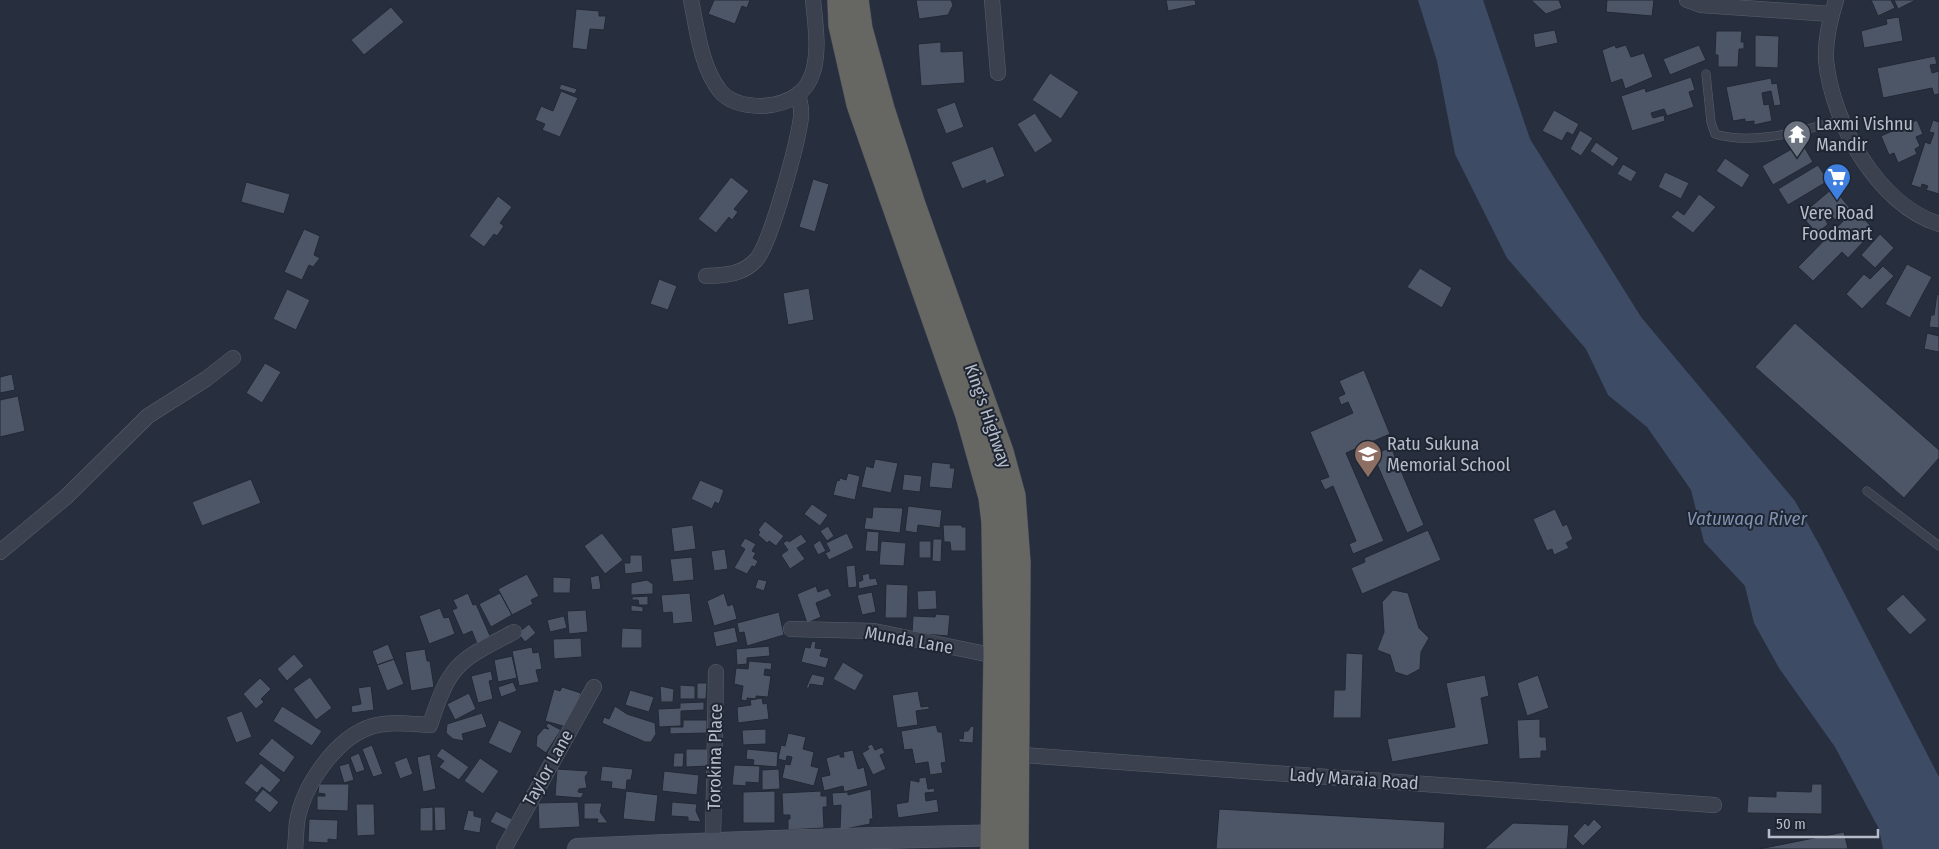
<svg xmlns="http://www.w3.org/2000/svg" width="1939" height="849" viewBox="0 0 1939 849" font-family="'Fira Sans Condensed',sans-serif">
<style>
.water{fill:#3e4b65}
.building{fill:#4d5666;stroke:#222835}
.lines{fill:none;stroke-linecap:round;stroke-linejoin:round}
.service-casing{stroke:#595f6c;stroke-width:9}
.minor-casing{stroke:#595f6c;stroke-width:16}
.secondary-casing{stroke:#595f6c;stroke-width:22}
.trunk-casing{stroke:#464c59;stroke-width:26}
.service{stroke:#3b414e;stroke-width:8}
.minor{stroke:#3b414e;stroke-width:15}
.secondary{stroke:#495060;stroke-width:21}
.trunk{stroke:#666663;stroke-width:25}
.labels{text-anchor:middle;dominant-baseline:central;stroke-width:4;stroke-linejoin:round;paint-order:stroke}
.poi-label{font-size:18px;fill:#b7bcc9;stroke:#1f2633;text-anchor:start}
.street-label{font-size:18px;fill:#b7bcc9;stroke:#1f2633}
.water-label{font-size:19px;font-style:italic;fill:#8190ae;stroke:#1f2633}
</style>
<rect width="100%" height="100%" fill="#272f3e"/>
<!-- water -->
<path class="water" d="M1418 0H1483L1530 139 1641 317 1795 501 1821 548 1939 777V849H1883L1879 829 1835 747 1779 668 1754 623 1745 586 1704 542 1691 490 1647 427 1608 395 1586 349 1507 258 1455 154 1437 61Z"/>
<!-- building -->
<path class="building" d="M714 0H750L747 8 742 6 735 24 708 14Z
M916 0H951L953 5 948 15 919 19Z
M1166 0H1195L1196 5 1168 11Z
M1531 0H1559L1562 8 1546 14Z
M1607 0H1654L1652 16 1606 12Z
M1871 0H1891L1895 8 1878 16Z
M1894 0H1916L1898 9Z
M391 7 404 22 364 55 351 40Z
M576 9 599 11V16H606L604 30 590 29 587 50 572 48Z
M1899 17 1903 41 1864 48 1861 31 1887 24 1886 19Z
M1555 30 1558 43 1535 48 1533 34Z
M1716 31H1742L1741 42H1744V49H1739L1738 67H1718V55H1715Z
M1755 35 1779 36 1778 68 1755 67Z
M941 42V52L963 51 965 83 921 86 918 44Z
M1615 45 1616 48 1626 45 1631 57 1644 53 1653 77 1625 89 1622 79 1611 83 1602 50Z
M1699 45 1706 60 1670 75 1663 59Z
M1935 56 1937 64 1930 65 1932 73 1939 71V94L1934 95 1932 88 1883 98 1877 68Z
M1050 73 1079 92 1061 119 1032 100Z
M1691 77 1695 90 1689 92 1694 107 1667 116 1664 109 1651 113 1653 118 1664 115 1665 121 1632 131 1621 96 1645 88 1646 92Z
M1771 78 1772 84 1777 83 1781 105 1774 106 1771 91 1762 93 1764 105 1769 104 1772 121 1754 125V121L1745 122V119L1733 121 1726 87Z
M561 84 577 89 575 94 559 89Z
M561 91 578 98 560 137 542 130 545 124 535 120 541 106 553 111Z
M955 102 964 127 946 134 936 109Z
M1554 110 1579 124 1573 135 1567 132 1562 141 1542 131Z
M1035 113 1053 141 1035 153 1017 124Z
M1939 119V194L1926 190 1928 186 1922 184 1921 188 1911 185 1925 142 1930 144 1934 133 1929 132 1933 120 1938 122Z
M1917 120 1923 134 1916 137 1920 146 1915 149 1917 154 1898 163 1894 153 1889 155 1881 136Z
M1580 130 1593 138 1581 156 1570 149Z
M1596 142 1619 158 1613 167 1590 151Z
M1802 143 1813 162 1773 185 1762 166Z
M993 146 1005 176 986 184 985 180 962 189 951 162Z
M1725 158 1750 175 1742 188 1716 171Z
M1623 164 1637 172 1631 182 1617 174Z
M1818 165 1828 181 1788 205 1778 189Z
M1665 172 1689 183 1681 199 1658 187Z
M731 177 749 191 734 209 738 212 732 220 729 217 716 233 698 219Z
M813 179 829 184 815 232 799 227Z
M246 182 290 194 284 214 241 202Z
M1833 188 1850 208 1835 220 1832 216 1826 221 1828 224 1817 234 1801 215Z
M1699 194 1716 207 1693 233 1671 217 1677 210 1684 215Z
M498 196 512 207 500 223 504 226 497 236 494 234 484 247 469 236Z
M1854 210 1871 226 1862 235 1866 239 1848 258 1842 252 1813 281 1798 267Z
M304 229 320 236 314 255 320 258 313 267 309 265 302 280 284 272Z
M1880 234 1894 248 1875 268 1861 255Z
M1907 264 1932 277 1910 318 1885 304Z
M1883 266 1894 276 1862 309 1846 294 1864 274 1870 279Z
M1420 268 1452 288 1442 308 1407 287Z
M659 279 677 286 668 310 650 304Z
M809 288 814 320 788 325 783 293Z
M287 289 310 300 296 330 273 319Z
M1937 294 1939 295V328L1929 327 1931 315H1934Z
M1795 323 1939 450V458L1904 498 1755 367Z
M1927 333 1939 336V352L1924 349Z
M265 363 281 372 262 403 246 393Z
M1364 370 1390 434 1346 453 1384 541 1353 554 1349 544 1356 541 1333 486 1325 490 1320 480 1329 477 1310 432 1353 413 1348 402 1341 405 1338 397 1345 394 1339 381Z
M12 374 15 390 0 393V377Z
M18 396 25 431 0 437V400Z
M1391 447 1424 525 1407 533 1373 455Z
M875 459 898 463 891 493 861 487 866 466 873 468Z
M932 462 951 464 950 468H955L952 489 929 487Z
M848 473 860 476 855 500 833 495 837 480 839 481 840 478 846 480Z
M904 474 922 476 920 492 902 490Z
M251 479 261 503 202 526 192 502Z
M700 480 724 490 719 504 715 502 712 509 691 499Z
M812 504 828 515 820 526 804 514Z
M908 506 942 510 940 528 918 525 917 533 905 531Z
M873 507 903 508 900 533 864 529 866 517 872 518Z
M1555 509 1563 526 1567 524 1573 539 1566 543 1569 548 1554 555 1552 549 1547 551 1533 519Z
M765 521 784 536 776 546 769 541 767 543 758 535 760 532 758 530Z
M693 525 696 549 674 552 671 528Z
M943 525H962V527H966V551H951L950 542H944Z
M828 526 834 536 827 541 820 531Z
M1428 530 1441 560 1362 594 1351 568 1365 562 1364 558Z
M867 531 879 532 878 552 865 551Z
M602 533 623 560 605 574 584 546Z
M847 533 854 548 829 560 825 553 830 551 826 543Z
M801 534 807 542 797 548 805 559 790 569 781 555 788 550 783 543 788 540 789 542Z
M745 538 756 544 752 551 756 553 753 558 758 561 755 567 752 566 747 574 734 568 745 549 740 546Z
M933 539H942L941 562 932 561Z
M820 540 826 551 818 555 813 545Z
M881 541 906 543 904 566 879 565Z
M919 541H931V558H919Z
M725 549 728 569 714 571 711 551Z
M630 555H642L643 572 625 574 624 563H630Z
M692 557 694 580 673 582 670 559Z
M855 565 857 587 848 588 846 566Z
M869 573 870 579 876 578 878 585 859 589 858 582 863 580 862 575Z
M527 574 539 596 531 600 533 604 512 615 498 589Z
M599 575 601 589 592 590 590 577Z
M553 577 571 578 570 593H553Z
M758 579 767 581 764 591 755 588Z
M647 580 653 584V594L631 595V583Z
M886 584 908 585 907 618H885Z
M816 586 818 592 828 588 832 596 816 603 821 617 807 623 797 594Z
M936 590 937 609 918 610 917 591Z
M1393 590 1408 593 1419 628 1429 638 1421 652 1420 669 1407 676 1395 672 1390 655 1377 650 1384 632 1382 602Z
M872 592 876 612 862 615 857 595Z
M468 593 473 605 476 604 491 638 477 644 472 631 463 635 452 610 457 608 453 600Z
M500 593 512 615 491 627 479 604Z
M690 593 693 622 673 624 672 612 663 613 661 595Z
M724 593 728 606 733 604 737 619 714 626 707 601Z
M1903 594 1927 620 1910 635 1886 609Z
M648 596V605H639L638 600H632V597Z
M631 605 643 607V612L631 611Z
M440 608 444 618 449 617 455 634 429 644 419 616Z
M586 610 588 632 569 634 567 611Z
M779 612 784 635 747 646 744 632 739 633 737 623Z
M936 614 950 615 948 636 912 633 913 616 935 617Z
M564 616 567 628 550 632 547 620Z
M529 624 536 633 525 642 518 633Z
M735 627 738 642 716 647 713 632Z
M622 628 642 629V648H621Z
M581 638 582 657 554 659 553 639Z
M812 641 816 642 815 648 822 649 820 656 829 658 826 668 801 662 805 647 810 648Z
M388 644 394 659 377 665 372 651Z
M769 646 770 656 747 658V664L737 665 736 649Z
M532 647 533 653 539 652 542 669 536 670 539 682 519 686 512 651Z
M425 649 427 661H430L434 687 411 691 405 652Z
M1346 653 1363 654 1361 718H1333L1334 690H1345Z
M294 654 304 666 287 681 277 669Z
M512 656 517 678 498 682 494 660Z
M394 659 404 684 387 691 377 665Z
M749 661 772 663 771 670 765 669 764 675 771 676 768 697 756 696V699L747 698V701L741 700 743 686 734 684 736 668 748 669Z
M843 662 864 675 855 691 833 679Z
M491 671 493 680 489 681 493 699 478 703 471 676Z
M812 674 825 677 823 686 810 684 809 688H806Z
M1485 675 1489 696 1481 698 1489 744 1392 762 1387 739 1455 727 1446 683Z
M1538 675 1549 708 1527 716 1517 683Z
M310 677 332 708 316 720 293 689Z
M260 678 271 689 261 699 264 702 256 709 243 694Z
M513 682 517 691 501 697 498 687Z
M697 683H707L706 699H697Z
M680 685 695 686V699H680Z
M371 686 374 710 352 713 351 706 361 704 358 688Z
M660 686 674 689 673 702H661Z
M562 687 581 693 570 728 545 721 554 689 560 691Z
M630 690 654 697 649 712 625 705Z
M918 691 921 707 929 706V709L916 711 918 725 897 728 892 695Z
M469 693 476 709 455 720 447 704Z
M762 698 763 704 767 703 769 719 738 723 737 707 751 705 750 700Z
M704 702V710L681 711V726L659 727 658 709 680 708V703Z
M282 706 322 731 312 746 273 721Z
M615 706 627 714 655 723 656 734 651 742H645L602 723 604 717 609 719Z
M242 711 252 737 236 743 226 717Z
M482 713 487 727 462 734 464 741 453 739 446 733 447 724Z
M1540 719V737H1546L1547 751H1541V758L1519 759 1517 720Z
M499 720 522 731 511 754 488 743Z
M683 720H707V733L670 734V727H683Z
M548 723 561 730 546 753 536 746 537 736 544 728 549 729 546 726Z
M936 725 938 732H942L946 762 941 763 943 773 930 775 928 762 915 764 912 749 904 750 901 731Z
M971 726 974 727 973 743 959 742V738L963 739 964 731H968Z
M766 729V744L743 745 742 730Z
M788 733 806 737 803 749 814 752 811 766 819 768 814 786 782 778 785 764 790 765 792 757 787 756 786 761 778 759 781 745 785 746Z
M272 738 295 757 284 773 258 754Z
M872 744 875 750 882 747 885 753 880 755 886 769 873 775 862 753 869 749 867 746Z
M372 745 383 774 373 777 362 749Z
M442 748 469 767 459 780 439 767 444 761 436 756Z
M686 749H709V766L686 767Z
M747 749 778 752 777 767 753 765 754 760 746 759Z
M853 750 858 769 864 767 868 786 844 792 843 786 824 791 821 777 830 775 826 758 840 754V757H844L843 752Z
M359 753 365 770 356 773 350 757Z
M674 753H684L683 767H673Z
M430 754 436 789 423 792 417 757Z
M407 757 413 774 400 779 394 762Z
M480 758 499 771 483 794 464 781Z
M261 763 281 780 270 793 262 787 257 793 244 783Z
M349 763 354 780 344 783 339 766Z
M734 765 760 766 759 783 746 782V786L732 785Z
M602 766 633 769 631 780H627L626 790 611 788 612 782 600 781Z
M557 769 589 771 585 777 587 788 579 789 578 792 584 793 581 798 555 796Z
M779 769 780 789 762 790V770Z
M664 771 699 775 697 795 662 791Z
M926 777 928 789 934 788 935 792 925 793 926 801 937 799 939 812 898 818 896 804 908 802 910 780 919 782V778Z
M319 784H349L348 811 317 810V796H325V794L318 793Z
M1812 784H1822V814L1747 813 1748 796 1776 797V791L1811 792Z
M263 789 279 802 270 813 254 800Z
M871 789 873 819H870V824L840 830 841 805 833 806 832 793 848 792V795Z
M626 791 658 795 655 822 623 819Z
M775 791V823H743V792Z
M821 791V796H827V807H823L824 828 788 830V819H790V815H783L782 793Z
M578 802 580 827 539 829 538 803Z
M672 802 697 804 696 811 701 822 688 821V817L671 816Z
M584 803H602L600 812 608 823H597L598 819H584Z
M356 804H374L375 835 357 836Z
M433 807V831H420V808Z
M434 807H445L446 830 435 831Z
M1219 809 1445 822 1444 849H1216Z
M468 810 474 811V816L482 818 480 833 463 830Z
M496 811 512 819 507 830 490 822Z
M309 819 338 820 337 840 328 839V843L308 842Z
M1594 819 1602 827 1583 846 1573 836 1585 823 1588 826Z
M1513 823 1569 825 1567 849H1484Z
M1844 832 1848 849H1759Z"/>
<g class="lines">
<!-- service casing -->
<g class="service-casing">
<path id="service" d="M1706 74 1711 122 1715 134C1755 146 1803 130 1842 120
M1867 491 1939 546"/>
</g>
<!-- minor casing -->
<g class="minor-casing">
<path id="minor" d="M691 0C697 29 701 67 720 91 730 103 748 106 762 106 827 102 818 47 813 0
M992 0 998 73
M1687 0 1701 5 1831 14
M1836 0C1830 19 1825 40 1826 60 1832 122 1877 204 1939 224
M706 276C725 275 742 275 756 260 771 243 798 142 801 117 802 109 800 102 798 94
M0 552 66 497 148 416 206 379 233 358
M791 629 874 631 996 656
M1010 754 1714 805
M713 842 716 672
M295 849C296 840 296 831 297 822 303 786 336 737 373 726 391 721 412 724 430 725 450 663 458 661 514 632
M504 849 594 687"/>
</g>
<!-- secondary casing -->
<g class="secondary-casing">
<path id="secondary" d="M578 849C721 842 865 838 1008 835"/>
</g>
<!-- trunk casing -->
<g class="trunk-casing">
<path id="trunk" d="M840 0 841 25 859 104 968 415 991 497 994 522 996 656 993 849
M856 0 860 29 882 109 913 205 1001 452 1013 496 1018 563 1016 849"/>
</g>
<!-- service -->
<use href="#service" class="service"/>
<!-- minor -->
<use href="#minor" class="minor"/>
<!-- secondary -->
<use href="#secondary" class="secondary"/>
<!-- trunk -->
<use href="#trunk" class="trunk"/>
</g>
<!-- icons -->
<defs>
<g id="temple-pin" transform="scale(1.4375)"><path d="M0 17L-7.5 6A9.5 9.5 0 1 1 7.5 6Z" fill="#6b7280" stroke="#1f2633"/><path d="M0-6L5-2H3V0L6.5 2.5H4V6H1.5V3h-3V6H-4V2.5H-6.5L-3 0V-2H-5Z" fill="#fff"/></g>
<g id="supermarket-pin" transform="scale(1.4375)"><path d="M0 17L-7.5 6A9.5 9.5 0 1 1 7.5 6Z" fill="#3f7fe0" stroke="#1f2633"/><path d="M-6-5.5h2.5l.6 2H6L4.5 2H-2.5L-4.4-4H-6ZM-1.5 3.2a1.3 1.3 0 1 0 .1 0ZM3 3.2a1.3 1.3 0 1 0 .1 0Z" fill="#fff"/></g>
<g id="school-pin" transform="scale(1.4375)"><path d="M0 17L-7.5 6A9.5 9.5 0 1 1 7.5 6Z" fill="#8d6e63" stroke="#1f2633"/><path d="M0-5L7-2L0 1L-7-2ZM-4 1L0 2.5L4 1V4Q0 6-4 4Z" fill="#fff"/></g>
</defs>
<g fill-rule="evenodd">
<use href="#temple-pin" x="1797" y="134"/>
<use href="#supermarket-pin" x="1837" y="177"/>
<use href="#school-pin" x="1368" y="454"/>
</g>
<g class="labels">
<!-- poi labels -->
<g class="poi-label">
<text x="1816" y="124">Laxmi Vishnu<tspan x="1816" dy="21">Mandir</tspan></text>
<text x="1837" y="213" text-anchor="middle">Vere Road<tspan x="1837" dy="21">Foodmart</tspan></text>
<text x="1387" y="444">Ratu Sukuna<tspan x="1387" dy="21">Memorial School</tspan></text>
</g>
<!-- street labels -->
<g class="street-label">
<text transform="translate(988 416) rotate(71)">King's Highway</text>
<text transform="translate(909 640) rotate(10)">Munda Lane</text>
<text transform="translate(715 757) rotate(-89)">Torokina Place</text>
<text transform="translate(548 768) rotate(-61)">Taylor Lane</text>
<text transform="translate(1354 779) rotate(4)">Lady Maraia Road</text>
</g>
<!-- water labels -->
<g class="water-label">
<text x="1747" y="518">Vatuwaqa River</text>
</g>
</g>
<!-- scale -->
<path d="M1769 829v8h109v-8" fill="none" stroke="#b7bcc9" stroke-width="2.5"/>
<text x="1776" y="829" font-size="15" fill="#b7bcc9" stroke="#1f2633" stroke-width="4" paint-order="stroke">50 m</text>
</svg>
